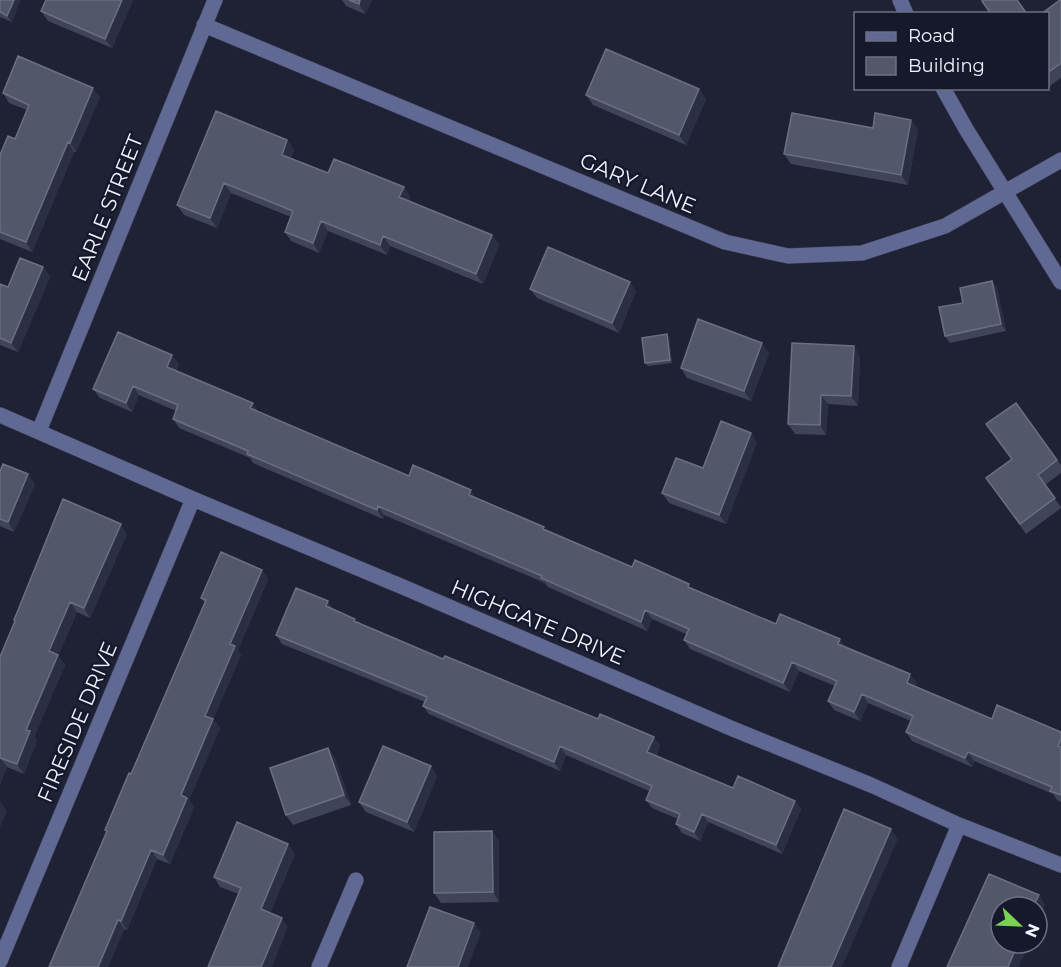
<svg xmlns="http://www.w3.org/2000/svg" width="1061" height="967" viewBox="0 0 1061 967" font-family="Montserrat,sans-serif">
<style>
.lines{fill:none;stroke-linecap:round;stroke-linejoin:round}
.minor-casing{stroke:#3c3f51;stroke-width:16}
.minor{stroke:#606894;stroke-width:15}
.wall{fill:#404458}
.shaded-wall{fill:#2b2f43}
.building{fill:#53576a;stroke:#6c6f81;stroke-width:1.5}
.labels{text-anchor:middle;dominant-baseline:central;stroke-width:5;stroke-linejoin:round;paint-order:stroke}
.street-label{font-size:21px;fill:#f0f3fe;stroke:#15192b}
</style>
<rect width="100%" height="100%" fill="#1f2235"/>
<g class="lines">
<!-- minor casing -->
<g class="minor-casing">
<path id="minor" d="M900 0 906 14
M204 25 725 242 788 256 862 253 945 226 1061 160
M943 88 966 129 1061 282
M0 415 193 499 403 587 733 729 871 785 959 825 1061 865
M39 431 215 0
M0 961 193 499
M319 967 356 880
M899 967 959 825"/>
</g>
<!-- minor -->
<use href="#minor" class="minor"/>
</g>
<!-- wall -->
<path class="wall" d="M0 0 12 22 0 17Z
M133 0 112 48 48 21 41 11Z
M342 0H372L365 14 346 6Z
M1061 0V78L1047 88V14Z
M699 89 706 99 686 145 593 105 586 95Z
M3 93 100 97 76 152H74L32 252 0 239V155L15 139 27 110 9 103Z
M873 128 918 129 908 185 791 164 784 154Z
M287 140 294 150 291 158 328 173 404 187 410 197 409 201 492 235 499 245 483 284 390 246 387 255 328 231 319 253 291 241 285 232 291 217 231 193 217 228 184 215 177 205Z
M43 267 50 277 18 352 0 345V284L8 287Z
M992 281 997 288 1006 331 950 343 945 336 963 303Z
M530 289 636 291 619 333 537 298Z
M669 338 672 363 648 366 645 363Z
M769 353 751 401 687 378 681 368Z
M860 356 858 406 828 404 826 435 795 434 788 424Z
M179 364 176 371 259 412 409 476 477 498 547 531 632 567 693 589 776 624 845 647 917 683 915 686 992 719 1061 732V802L1057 800 1053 794 974 761 972 767 912 741 906 732 911 721 868 703 860 721 834 710 828 701 835 686 799 671 790 692 690 649 684 640 686 634 652 619 647 631 548 587 545 583 384 515 383 519 253 463 250 458 179 428 173 419 176 411 139 395 132 412 100 398 93 389Z
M1016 403 1061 465V473L1045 485 1061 507V508L1026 534 986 478 1012 459Z
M757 442 726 524 669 503 662 493Z
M0 471 35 484 14 532 0 526Z
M127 534 90 618 77 612 58 656 65 665 34 737 37 741 24 774 7 767 0 784V657L15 622 14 620Z
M262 570 268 579 238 650 241 655 213 719 220 728 189 800 194 807 170 864 157 859 127 930 124 929 108 967H49L107 833 105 830 131 774 205 603 201 598Z
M358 623 443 659 598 719 654 737 660 746 656 756 733 788 795 801 801 809 782 854 708 822 700 841 682 833 676 824 678 819 652 808 646 800 649 791 566 755 560 771 429 714 423 706 425 702 282 644 276 635Z
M335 758 351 805 293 825 286 815Z
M431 766 437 776 414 832 366 812 359 802Z
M492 831 499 841V902L441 903 434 893Z
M288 844 295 854 270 913 288 927 239 894 220 887 214 877Z"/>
<!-- shaded-wall -->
<path class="shaded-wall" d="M14 0H21L12 22 7 16Z
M122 0H133L112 48 105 39Z
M360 0H372L365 14 359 4Z
M93 88 100 97 76 152 70 143Z
M699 89 706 99 686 145 679 135Z
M911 120 918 129 908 185 901 175Z
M287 140 294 150 288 165 282 155Z
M68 142 74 152 32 252 26 242Z
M224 183 231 193 217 228 210 218Z
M404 187 410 197 406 207 399 197Z
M321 221 328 231 319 253 313 243Z
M492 235 499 245 483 284 476 274Z
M383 236 390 246 387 255 380 245Z
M43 267 50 277 18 352 11 343Z
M992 281 997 288 1006 331 1001 324Z
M630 282 636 291 619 333 612 323Z
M667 334 669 338 672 363 670 360Z
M762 343 769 353 751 401 744 391Z
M854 346 860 356 858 406 851 396Z
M172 355 179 364 174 376 167 367Z
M133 386 139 395 132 412 126 403Z
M821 395 828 404 826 435 820 425Z
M253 403 259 412 250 408Z
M751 433 757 442 726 524 719 515Z
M28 474 35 484 14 532 8 522Z
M471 490 477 499 469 495Z
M378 506 384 515 383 519 377 510Z
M121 524 127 534 90 618 84 608Z
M262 570 268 579 238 650 241 655 211 725 205 716 230 644Z
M328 601 334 610 326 606Z
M70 602 77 612 58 656 65 665 34 737 37 741 24 774 17 764 26 730 49 651Z
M645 610 652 619 647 631 641 622Z
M840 639 846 648 838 644Z
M792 662 799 671 790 692 783 683Z
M910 674 917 683 913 692 907 683Z
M862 694 868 703 860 721 854 712Z
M213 719 220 728 189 800 194 807 170 864 163 855 181 795Z
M654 737 660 746 653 761 647 752Z
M560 746 566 755 560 771 554 762Z
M328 748 335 758 351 805 344 795Z
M968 752 974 761 972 767 965 758Z
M0 758 7 767 0 784Z
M431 766 437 776 414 832 407 822Z
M0 801 7 811 0 828Z
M795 801 801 809 782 854 776 845Z
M702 814 708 822 700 841 694 832Z
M891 829 898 839 842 967H831Z
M492 831 499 841V902L493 892Z
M288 844 295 854 268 919 261 909Z
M151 850 157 859 127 930 121 921Z
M1039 895 1045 905 1037 924V907H1033Z
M282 918 288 927 272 967H261Z
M118 920 124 929 108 967H98Z
M474 923 481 933 468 967H458Z
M1018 943H1029L1019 967H1008Z"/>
<!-- building -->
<path class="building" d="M0 0H14L7 16 0 12Z
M46 0H122L105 39 41 11Z
M349 0H360L359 4Z
M984 0H1017L1027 14H991L982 1Z
M1060 0H1061V63L1047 73V14H1041Z
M606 49 699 89 679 135 586 95Z
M18 56 93 88 70 143 68 142 26 242 0 232V155L8 136 15 139 29 105 3 93Z
M216 111 287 140 282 155 328 173 334 159 404 187 399 197 492 235 476 274 383 236 380 245 321 221 313 243 285 232 293 211 224 183 210 218 177 205Z
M792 113 873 128 875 113 911 120 901 175 784 154Z
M548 247 630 282 612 323 530 289Z
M20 258 43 267 11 343 0 338V284L8 287Z
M992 281 1001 324 945 336 939 307 963 303 960 288Z
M698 319 762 343 744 391 681 368Z
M118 332 172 355 167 367 253 403 250 408 409 476 413 465 471 490 469 495 544 527 543 529 632 567 635 560 689 584 688 587 776 624 780 614 840 639 838 644 910 674 907 683 992 719 997 705 1061 732V739L1058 746 1061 747V795L1050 791 1052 787 968 752 965 758 906 732 913 716 862 694 854 712 828 701 837 681 792 662 783 683 684 640 689 629 645 610 641 622 541 578 542 576 378 506 377 510 247 454 248 451 173 419 178 405 133 386 126 403 93 389Z
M667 334 670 360 645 363 642 338Z
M792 343 854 346 851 396 821 395 820 425 788 424Z
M1016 403 1057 460 1038 475 1055 498 1020 524 986 478 1012 459 986 424Z
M721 421 751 433 719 515 662 493 676 458 703 468Z
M3 464 28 474 8 522 0 519V471Z
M63 499 121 524 84 608 70 602 49 651 58 655 26 730 30 731 17 764 0 758V657L15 621 14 620Z
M221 552 262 570 230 644 235 646 205 716 213 719 181 795 187 798 163 855 151 850 121 921 118 920 98 967H49L107 831 105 830 129 773 131 774 206 600 201 598Z
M296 588 328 601 326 606 355 619 354 621 443 659 445 656 598 719 600 714 654 737 647 752 733 788 738 776 795 801 776 845 702 814 694 832 676 824 680 814 646 800 652 786 560 746 554 762 423 706 427 697 276 635Z
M383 746 431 766 407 822 359 802Z
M328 748 344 795 286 815 270 768Z
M844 809 891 829 831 967H778Z
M237 822 288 844 261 909 282 918 261 967H208L241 888 214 877Z
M492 831 493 892 434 893V832Z
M989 874 1039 895 1033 907H1001V943H1018L1008 967H947Z
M430 907 474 923 458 967H407Z"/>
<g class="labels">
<!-- street labels -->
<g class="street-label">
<text transform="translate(638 183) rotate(23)">GARY LANE</text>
<text transform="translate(107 208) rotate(-68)">EARLE STREET</text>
<text transform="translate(538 622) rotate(23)">HIGHGATE DRIVE</text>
<text transform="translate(77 722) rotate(-67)">FIRESIDE DRIVE</text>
</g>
</g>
<!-- legend -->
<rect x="854" y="12" width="195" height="78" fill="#15192b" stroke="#6d707f" stroke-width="1.5"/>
<rect x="866" y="32" width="30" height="9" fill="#606894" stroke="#6d707f" stroke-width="1.5"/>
<text x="908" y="42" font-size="18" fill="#f0f3fe">Road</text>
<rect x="866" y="57" width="30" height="18" fill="#53576a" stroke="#6d707f" stroke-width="1.5"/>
<text x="908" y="72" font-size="18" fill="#f0f3fe">Building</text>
<!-- north arrow -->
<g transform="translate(1019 925) rotate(113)"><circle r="28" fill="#15192b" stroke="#6d707f" stroke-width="1.5"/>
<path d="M0-4.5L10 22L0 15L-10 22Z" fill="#7bd156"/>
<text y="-9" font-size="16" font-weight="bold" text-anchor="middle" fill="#f0f3fe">N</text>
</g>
</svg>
